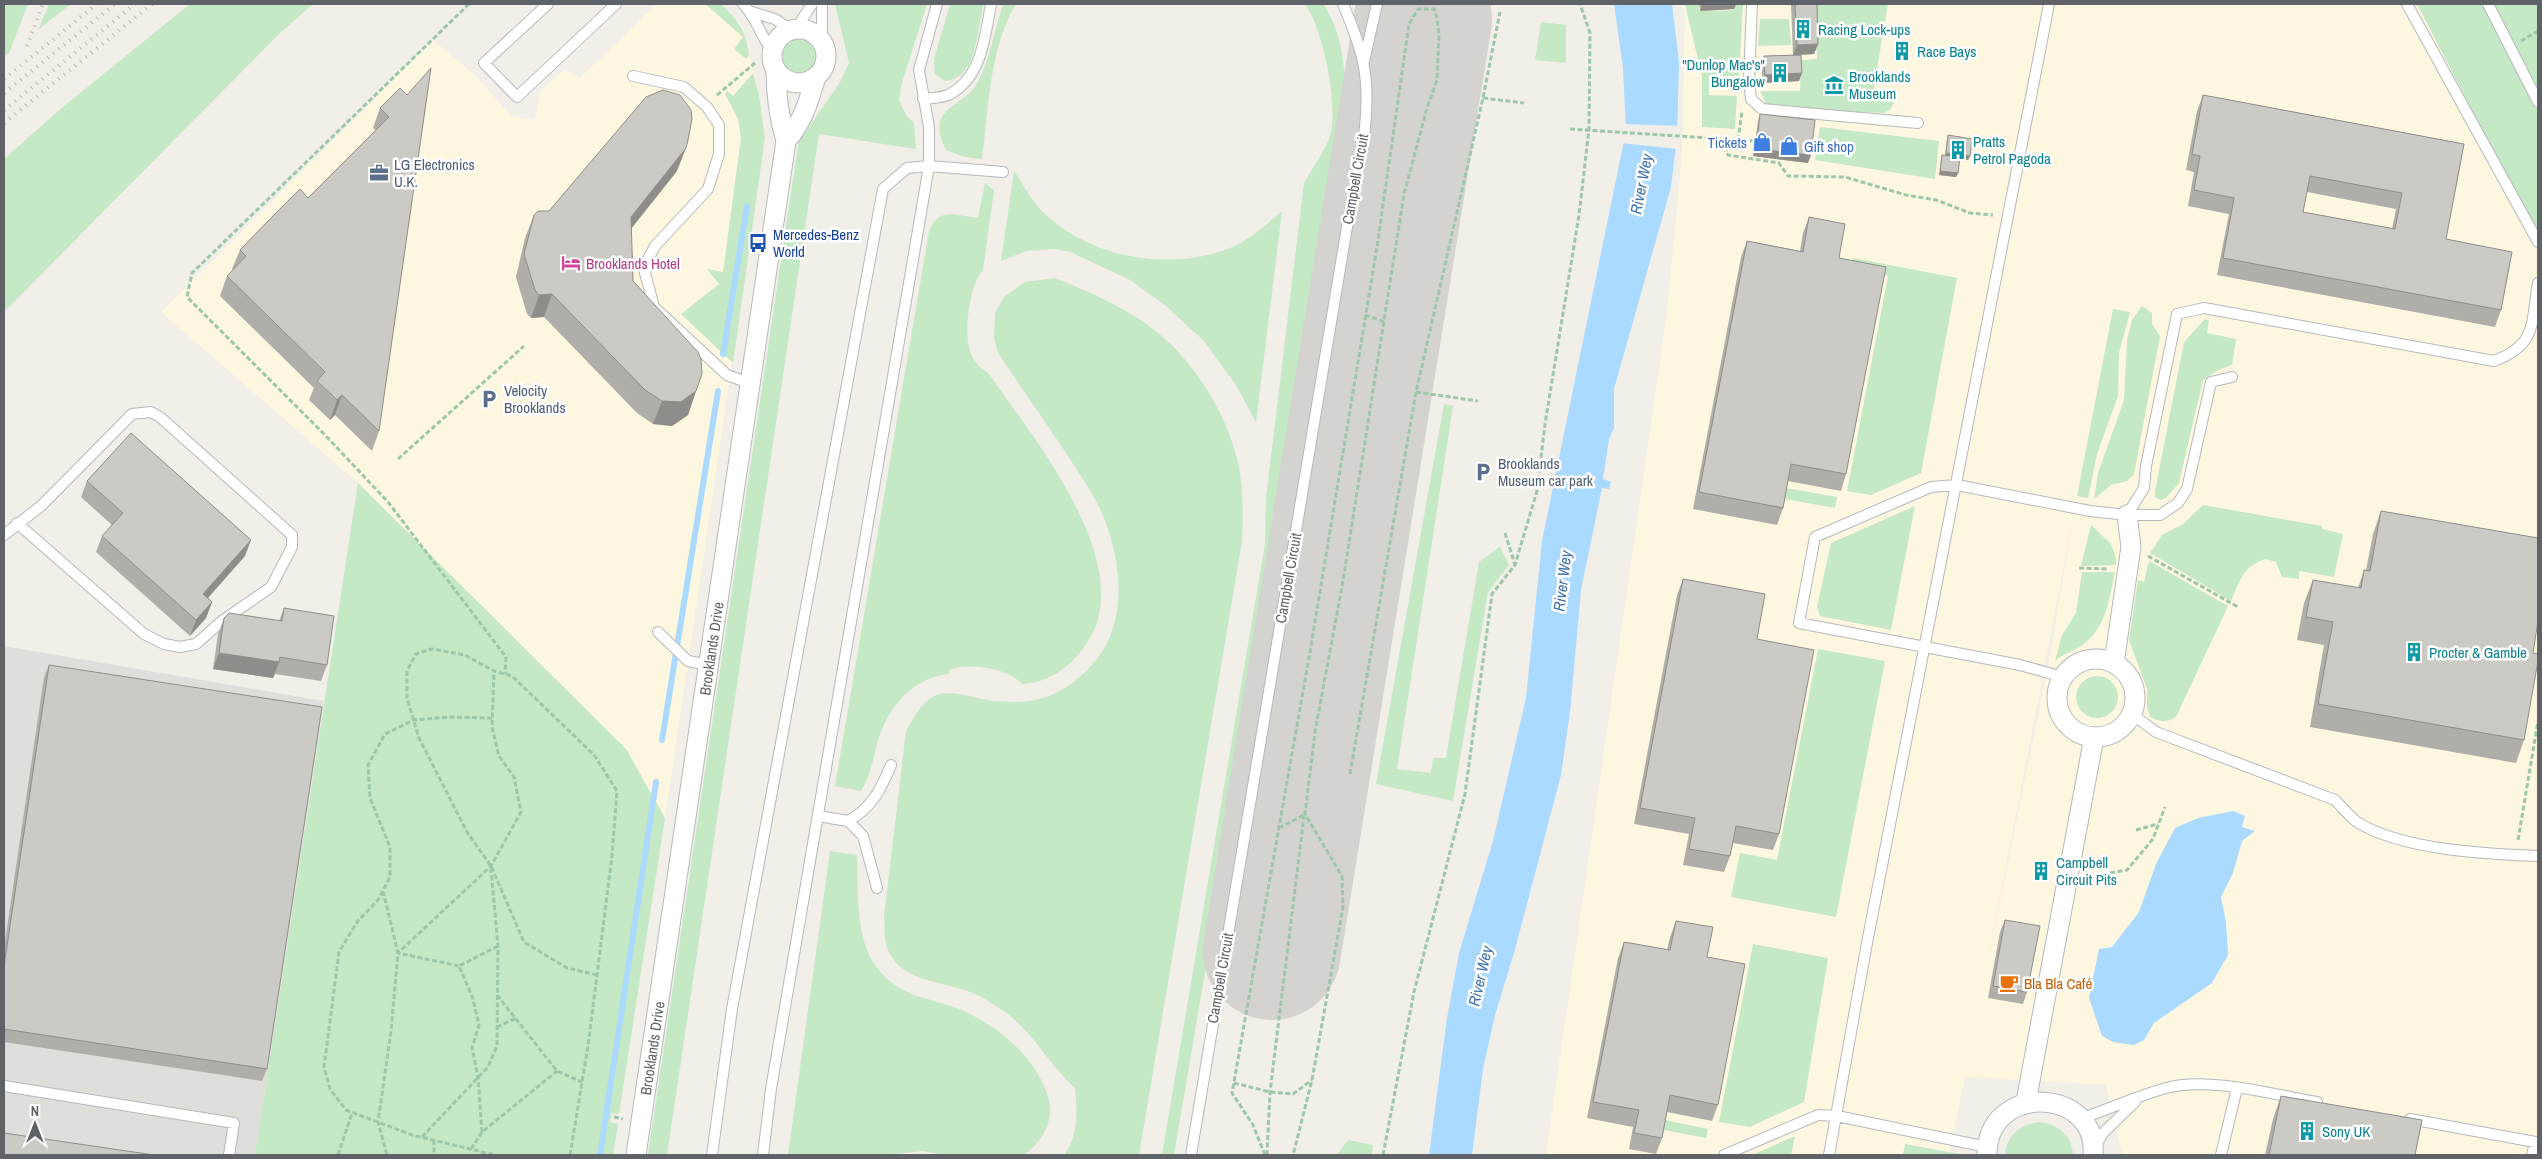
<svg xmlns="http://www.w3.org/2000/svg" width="2542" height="1159" viewBox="0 0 2542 1159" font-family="'Archivo Narrow',sans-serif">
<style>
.commercial{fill:#fef7e0;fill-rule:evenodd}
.industrial{fill:#e0deda}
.green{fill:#c5e8c5}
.water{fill:#aadaff}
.pier{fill:#f1efe8}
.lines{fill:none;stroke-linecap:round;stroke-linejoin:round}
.stream{stroke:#aadaff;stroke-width:6}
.runway{stroke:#d4d3d0;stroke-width:138}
.service-casing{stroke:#b5b8bc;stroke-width:12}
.minor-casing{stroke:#b5b8bc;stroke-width:21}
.path{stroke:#9cc7a9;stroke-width:3;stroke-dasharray:5 2.5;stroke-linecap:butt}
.service{stroke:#fff;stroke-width:10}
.minor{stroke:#fff;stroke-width:19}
.rail{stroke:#b6b7b8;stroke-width:4;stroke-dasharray:1 6;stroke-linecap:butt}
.wall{fill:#afaea9;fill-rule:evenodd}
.shaded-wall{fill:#8f8d8a}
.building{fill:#cccac5;stroke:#8f8d8a;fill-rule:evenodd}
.labels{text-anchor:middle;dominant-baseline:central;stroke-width:5;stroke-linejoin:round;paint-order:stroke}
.culture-label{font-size:15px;fill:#0d838f;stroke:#fff;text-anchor:start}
.shop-label{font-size:15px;fill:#366cbe;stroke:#fff;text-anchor:end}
.service-label{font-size:15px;fill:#4e5e75;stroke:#fff;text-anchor:start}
.street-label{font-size:15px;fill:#5f6368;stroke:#fff}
.transit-label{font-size:15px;fill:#164399;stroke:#fff;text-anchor:start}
.hotel-label{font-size:15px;fill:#b23c85;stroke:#fff;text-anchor:start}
.food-label{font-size:15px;fill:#c56008;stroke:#fff;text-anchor:start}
.water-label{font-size:16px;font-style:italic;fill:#4174aa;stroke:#fff}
</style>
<rect width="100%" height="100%" fill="#f1efe8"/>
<!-- commercial -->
<path class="commercial" d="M657 4H721L743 28 759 95 765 138 665 818 626 749 358 483 161 312 433 40 476 76 511 116 535 120 540 91 564 70 580 78Z
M1682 4H2417L2538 237V1155H2122L2106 1085 1965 1077 1949 1152 1905 1144 1903 1155H1546L1666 320 1682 155 1685 16ZM2075 507 2049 661 1981 995 2044 670Z"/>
<!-- industrial -->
<path class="industrial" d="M4 646 324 701 255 1155H4Z"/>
<!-- green -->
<path class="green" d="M4 4H28L9 53 4 57Z
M49 4H71L38 30Z
M190 4H313L279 34 4 312V159L64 106Z
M705 4H721C738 21 746 30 749 55L746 59 734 49 743 37Z
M835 4H927L901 86 899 100 906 115 914 123 916 149 819 134 667 1155H648L799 139 801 131H806L839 84 849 63Z
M950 4H984C976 30 979 78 945 81L935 74 934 59Z
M1003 4H1016C989 49 989 108 982 159L965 157 946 150C924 106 963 109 978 82 990 58 995 29 1003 4Z
M1305 4H1323C1349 42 1345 93 1347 137L1174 1155H1162L1265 544 1266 498 1304 183C1312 168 1323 154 1329 139 1340 110 1323 28 1305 4Z
M1685 4H1698L1699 11 1734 10V4H1743L1739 76H1709V95L1737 96 1735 129 1702 127V77Z
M1814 4H1888L1872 98 1894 102 1891 109 1884 113 1772 108 1766 104 1760 91H1800L1801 60 1817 59Z
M2417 4H2538V237Z
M1760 19H1789L1791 45 1758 46Z
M1541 22 1566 25V63L1535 60Z
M780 56a19 19 0 1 1 38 0a19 19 0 1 1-38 0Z
M753 73 759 95 765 138 733 363 681 314 719 284 707 269 723 272 741 138 738 119 725 94 727 91 733 96Z
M1820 127 1939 141 1935 179 1815 160Z
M1014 171C1023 184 1031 200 1042 211 1088 258 1170 272 1230 248 1250 240 1266 225 1282 211L1256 422 1236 385 1204 341 1166 306 1130 280 1070 252 1055 249 1026 251 1001 261Z
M985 183 994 190 983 270C969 284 963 335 971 354 975 363 981 368 989 374 1033 438 1146 572 1082 650 1066 670 1048 682 1022 684 1008 668 969 662 949 670V674C910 678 887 709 877 744 873 760 870 777 861 791L835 786 929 231C940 206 955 216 978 218Z
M1853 258 1957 278 1921 473 1871 495 1847 491 1888 276 1851 268Z
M1055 278C1092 293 1134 311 1164 338 1201 371 1232 424 1240 473 1243 496 1243 518 1242 541L1139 1155H1064C1079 1136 1077 1110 1075 1088 1049 1065 1034 1033 1005 1012 997 1007 988 1000 979 996 949 980 897 985 886 944 884 936 885 926 884 917L906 731C912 720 918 709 928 700 946 685 974 699 994 701 1008 702 1021 703 1035 700 1061 695 1081 678 1097 659 1126 623 1122 568 1107 526 1097 497 1078 472 1062 447 1041 416 1019 384 998 353L994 338 995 313 1004 297 1025 282Z
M2142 306 2152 313V324L2160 336 2134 474 2127 481 2111 485 2094 499 2098 473 2124 400 2127 340 2132 320Z
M2113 309 2130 312 2119 353 2118 396 2097 454 2088 498 2077 496Z
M2205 319 2209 320 2207 333 2236 339 2232 365 2218 370 2203 380 2179 483 2166 498 2161 500 2155 497V491L2184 342Z
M1444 404 1453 406 1397 769 1431 773 1433 758H1446L1479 562 1500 547 1509 565 1488 592 1453 801 1376 784Z
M358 483 626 749 665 818 619 1114 611 1113 610 1122 618 1124 613 1155H255Z
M1786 488 1837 497 1835 508 1785 499Z
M2203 505 2322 526V529L2343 534 2334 577 2299 571V579L2282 577 2276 562 2265 559C2243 567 2240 580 2231 601L2150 553 2162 535 2183 524Z
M1915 506 1891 630 1820 616 1817 607 1831 543Z
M2091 525 2111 544 2116 558V565L2081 566Z
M2149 561 2228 606 2176 717C2166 723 2161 722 2150 717L2147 707V689L2129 640 2138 580 2144 582Z
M2082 572H2115C2109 599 2107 625 2085 643 2076 651 2063 653 2055 661L2062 635 2076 613Z
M1818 649 1885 661 1836 917 1731 897 1740 853 1777 860Z
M2076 697a21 21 0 1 1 42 0a21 21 0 1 1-42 0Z
M830 851 857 855C858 889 855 942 878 969 900 996 921 996 951 1006 992 1020 1038 1057 1049 1100 1054 1122 1041 1143 1024 1155H943L923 1151 884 1155H788Z
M1753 944 1828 958 1804 1102 1750 1127 1719 1122Z
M1665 1120 1708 1129 1706 1138 1664 1130Z
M2040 1122C2059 1125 2072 1135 2073 1155H2005C2007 1135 2020 1124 2040 1122Z
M1795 1136 1791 1155H1752Z
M1348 1140 1373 1145 1372 1155H1337Z
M1905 1144 1959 1154 1903 1155Z"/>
<!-- water -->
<path class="water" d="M1614 4H1672L1679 62 1677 136 1671 187 1614 389V428L1609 439 1603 479 1611 482 1609 489 1602 488 1581 590 1570 712 1561 775 1514 953 1495 1015 1483 1069 1472 1155H1429L1447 1018 1459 953 1493 841 1526 698 1542 541 1626 131 1623 68Z
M2233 811 2245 816 2242 827 2255 831 2242 841 2233 873 2221 897 2226 922 2228 955 2212 983 2154 1023 2144 1040 2134 1045 2113 1042 2102 1036 2089 998 2099 949 2112 947 2139 912 2156 864 2175 828 2198 818Z"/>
<!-- pier -->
<path class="pier" d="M1623 124 1680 126 1678 149 1621 143Z"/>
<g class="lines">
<!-- stream -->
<path class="stream" d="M723 354 747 206
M662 740 718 391
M600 1155 656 782"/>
<!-- runway -->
<path class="runway" d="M1272 951 1423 19"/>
<!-- service casing -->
<g class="service-casing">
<path id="service" d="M548 4 484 63 517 97 616 4
M743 4C756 17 761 36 772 51
M822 4V41
M1752 4 1749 81 1751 99 1762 109 1918 123
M2407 4 2538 242
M2488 4 2538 102
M752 12 775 19 791 30
M796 29 812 4
M1364 61 1377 4
M633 76 684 87 707 107 719 125V154L708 189 655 246 647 261 645 273 654 307 727 375 749 383
M923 99C931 98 943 98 950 94 982 77 985 36 991 4
M2127 515 2144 488 2146 466 2177 314 2204 308 2494 361C2537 345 2531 324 2538 283
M4 535 41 506 132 414 151 412 160 417 292 535V547L271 587 222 621 196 644 180 647 164 644 144 634 17 523
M658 632 688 661 708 665
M2063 677 2020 665 1799 623 1815 537 1931 487 1957 485 2090 511 2127 515H2160L2178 503 2187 489 2211 382 2232 377
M2132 714 2156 732 2335 800C2342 807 2349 816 2357 822 2402 850 2486 854 2538 856
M818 816 848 821C872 808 881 789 891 765
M848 821 863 836 877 888
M4 1086 234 1123 229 1155
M2080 1119C2109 1109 2137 1096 2166 1088 2207 1076 2275 1095 2317 1102
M2410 1119 2535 1142 2532 1155
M2094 1149 2103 1133 2135 1102
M712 1155 732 1009 883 189 907 168 929 166 1003 172
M763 1155 771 1089 929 166V127L919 70 937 4
M1191 1155 1347 227C1357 177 1374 113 1363 62 1359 42 1351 23 1343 4
M1724 1155 1818 1115 1837 1116 1987 1147
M1829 1155 1867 943 2049 4
M2221 1155 2237 1088"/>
</g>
<!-- minor casing -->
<g class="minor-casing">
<g id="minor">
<circle cx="799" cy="56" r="27"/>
<path d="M786 141C803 122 809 100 816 77"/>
<circle cx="2096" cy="698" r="39"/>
<path d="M2114 663 2131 547 2127 515"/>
<path d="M2026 1102 2094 737"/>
<path id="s1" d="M636 1155 786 141C779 118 776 95 776 70"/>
<path d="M1987 1155C1987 1081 2099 1088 2093 1155"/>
</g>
</g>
<!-- path -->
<path class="path" d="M469 4 192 273 187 297 326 436 388 502 506 657 505 674
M2521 41 2538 31
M717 95 755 63
M1483 98 1524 103
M1570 129 1755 141
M1727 139 1726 153 1728 155 1779 163 1788 176 1845 177 1906 195 1936 200 1970 213 1993 215
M1738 140 1742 111
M1365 315 1385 322
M1416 392 1478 401
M398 459 524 346
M1505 533 1515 565
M2148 556 2238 607
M2079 568 2109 569
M492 718 449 717 414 720 385 734 368 765 370 798 390 847V877L378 900 357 922 339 952 324 1067 330 1089 346 1110 412 1135 495 1155
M1350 774 1416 392 1483 98 1500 12
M1279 828 1304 815
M2136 830 2158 824
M2518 840 2538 721
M2088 877 2127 870 2153 839 2165 807
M383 891 398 953 391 1031 378 1122 387 1155
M459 966 398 953 491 866 521 812 514 777 499 756 492 727 494 671
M497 995 557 1071 582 1082
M497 1027 516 1018
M1234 1083 1270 1092 1293 1094 1312 1080
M614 1117 623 1119
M482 1132 478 1077 472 1048 479 1025 473 999 459 966 498 946
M422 1137 488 1067 497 1046 498 946 491 869
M434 1140V1155
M471 1149 482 1132 557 1071
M338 1155 352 1113
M570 1155 588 1046 612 856 617 791 594 755 512 676 494 671 465 655 432 649 416 654 407 671V698L419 738 467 832 491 866 524 942 567 968 597 975
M1265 1155 1253 1125 1232 1093 1310 652 1377 247 1409 24 1418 9H1434L1437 18 1439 35 1437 80 1427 108 1404 194 1343 581 1315 732 1305 814 1342 876 1343 907 1312 1080 1293 1155
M1267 1155 1270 1092 1304 816
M1383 1155 1414 992 1465 794 1492 594 1515 565 1537 491 1545 424 1579 215 1589 129 1590 33 1580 4"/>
<!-- service -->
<use href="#service" class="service"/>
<!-- minor -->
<use href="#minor" class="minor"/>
<!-- rail -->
<path class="rail" d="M27 46 43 4
M4 79 97 4
M4 93 115 4
M4 110 135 4
M4 123 152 4"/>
</g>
<!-- wall -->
<path class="wall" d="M1699 4H1736L1734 9 1700 11Z
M1791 4H1817L1818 44 1814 54 1801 55 1799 81 1762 83V64L1764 56 1793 55Z
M400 88 379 431 372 451 335 415 330 420 309 400 314 388 220 296 227 276 233 270 232 269 240 250 308 198 376 131 373 128 380 108Z
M2203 95 2464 144 2446 239 2501 310 2495 327 2217 275 2229 214 2188 206 2194 172 2186 170 2197 111ZM2307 192 2396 209 2392 229 2303 212Z
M1760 114 1808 163 1753 156 1758 121Z
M1948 135 1970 156 1968 160 1960 159 1958 173 1956 177 1939 175 1941 160 1942 155 1945 156 1947 139Z
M677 171 631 229 633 281 696 391 688 415 672 426 653 424 637 413 544 317 531 318 527 314 516 277 525 238 534 215 549 211Z
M1809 217 1839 258 1846 474 1841 491 1788 481 1783 508 1777 525 1693 509 1741 257 1747 241 1800 251 1803 233Z
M87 481 245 556 208 598 212 602 206 618 190 636 96 552 102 536 112 525 81 497Z
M2381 511 2533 653 2524 740 2516 763 2310 727 2324 645 2297 640 2304 603 2313 580 2358 588 2364 570H2366L2373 534Z
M1683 579 1757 639 1779 834 1773 850 1733 843 1730 856 1724 872 1683 865 1689 834 1634 824 1677 595Z
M284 608 327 665 321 681 275 674 273 678 213 669 218 634 224 618 279 621Z
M49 665 267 1069 262 1081 4 1042V948L44 677Z
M2005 920 2027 992 2023 1004 1988 998 2000 932Z
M1676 921 1707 957 1718 1105 1712 1121 1667 1112 1662 1138 1656 1154 1629 1149 1633 1127 1587 1118 1618 958 1624 942 1667 950 1670 937Z
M2281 1096 2415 1155H2265L2273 1119Z"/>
<!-- shaded-wall -->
<path class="shaded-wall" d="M1702 4H1736L1734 9 1700 11Z
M1818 44 1814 54 1793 55 1797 45Z
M1802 73 1799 81 1762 83 1765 75Z
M686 148 677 171 622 240 631 217Z
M1756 149 1811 155 1808 163 1753 156Z
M1946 153 1970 156 1968 160 1945 157Z
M1940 171 1958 173 1956 177 1939 175Z
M552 294 544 317 531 318 539 295Z
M696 391 688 415 672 426 653 424 662 401Z
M342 395 335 415 330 420 337 400Z
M251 540 245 556 197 610 203 594Z
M212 602 206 618 190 636 196 620Z
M219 653 279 662 273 678 213 669Z"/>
<!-- building -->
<path class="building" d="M1795 4H1817L1818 44 1797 45Z
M1801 55 1802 73 1765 75 1764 56Z
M431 68 379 431 342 395 337 400 317 381 325 372 227 276 246 256 240 250 271 218 300 189 308 198 389 117 380 108 400 88 407 95Z
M663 90 680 95 691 110 692 119 688 140 686 148 631 217 633 281 698 352 701 359 702 374 696 391 681 402 662 401 645 390 552 294 539 295 535 290 524 254 534 215 538 211H549L646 97Z
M2203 95 2464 144 2446 239 2512 252 2501 310 2223 258 2234 198 2194 190 2200 156 2192 154ZM2310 176 2402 193 2395 229 2303 212Z
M1760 114 1815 120 1811 155 1756 149Z
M1948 135 1972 139 1970 156 1946 153Z
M1942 155 1960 157 1958 173 1940 171Z
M1809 217 1845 224 1839 258 1886 267 1846 474 1791 464 1783 508 1699 492 1747 241 1803 252Z
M131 433 251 540 203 594 212 602 196 620 102 536 123 513 87 481Z
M2381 511 2538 538V621L2533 653 2538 654V661L2524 740 2318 704 2333 622 2306 617 2313 580 2361 588 2364 570 2370 571Z
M1683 579 1765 594 1757 639 1814 650 1779 834 1736 826 1730 856 1689 849 1695 818 1640 808Z
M284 608 334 616 327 665 280 657 279 662 219 653 224 618 229 613 282 621Z
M49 665 322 707 267 1069 4 1029V966Z
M2005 920 2040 926 2027 992 1993 986Z
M1676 921 1713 927 1707 957 1745 964 1718 1105 1670 1095 1662 1138 1634 1133 1639 1110 1593 1102 1624 942 1670 950Z
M2281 1096 2422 1120 2415 1155H2269Z
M4 1133 154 1155H4Z"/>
<!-- icons -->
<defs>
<g id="building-bare" transform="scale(1.5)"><path d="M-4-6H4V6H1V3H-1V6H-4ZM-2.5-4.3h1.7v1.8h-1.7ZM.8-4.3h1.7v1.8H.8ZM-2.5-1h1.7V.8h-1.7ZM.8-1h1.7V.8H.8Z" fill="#0f9aa8" stroke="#fff" stroke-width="2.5" paint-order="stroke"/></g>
<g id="museum-bare" transform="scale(1.5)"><path d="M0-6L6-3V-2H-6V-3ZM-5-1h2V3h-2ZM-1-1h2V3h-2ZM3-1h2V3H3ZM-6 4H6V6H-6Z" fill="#0f9aa8" stroke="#fff" stroke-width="2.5" paint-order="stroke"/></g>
<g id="shop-bare" transform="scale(1.5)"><path d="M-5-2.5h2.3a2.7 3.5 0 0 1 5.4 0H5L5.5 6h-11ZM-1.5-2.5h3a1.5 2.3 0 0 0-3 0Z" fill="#3f7fe0" stroke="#fff" stroke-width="2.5" paint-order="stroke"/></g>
<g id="office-bare" transform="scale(1.5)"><path d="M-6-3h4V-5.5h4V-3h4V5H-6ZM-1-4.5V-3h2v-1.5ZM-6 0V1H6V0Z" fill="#5c6f8a" stroke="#fff" stroke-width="2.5" paint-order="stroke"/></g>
<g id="bus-bare" transform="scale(1.5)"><path d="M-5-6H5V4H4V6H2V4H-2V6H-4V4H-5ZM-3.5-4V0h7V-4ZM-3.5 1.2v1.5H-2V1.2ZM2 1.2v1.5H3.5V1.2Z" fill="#1a4fb4" stroke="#fff" stroke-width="2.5" paint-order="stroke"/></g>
<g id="hotel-bare" transform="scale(1.5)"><path d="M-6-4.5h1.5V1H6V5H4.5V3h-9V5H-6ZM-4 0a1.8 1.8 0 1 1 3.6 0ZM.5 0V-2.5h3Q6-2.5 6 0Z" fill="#d1479c" stroke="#fff" stroke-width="2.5" paint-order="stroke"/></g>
<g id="parking-bare" transform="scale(1.5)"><path d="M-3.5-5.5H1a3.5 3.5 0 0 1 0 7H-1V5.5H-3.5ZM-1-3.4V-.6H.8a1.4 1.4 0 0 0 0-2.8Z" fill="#5c6f8a" stroke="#fff" stroke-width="2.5" paint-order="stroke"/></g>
<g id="cafe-bare" transform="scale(1.5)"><path d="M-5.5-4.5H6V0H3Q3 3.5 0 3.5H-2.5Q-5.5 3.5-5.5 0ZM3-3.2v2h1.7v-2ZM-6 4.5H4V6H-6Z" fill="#e8710a" stroke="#fff" stroke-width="2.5" paint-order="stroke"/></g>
</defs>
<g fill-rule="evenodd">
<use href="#building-bare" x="1803" y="29"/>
<use href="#building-bare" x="1902" y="51"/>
<use href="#building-bare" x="1780" y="73"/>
<use href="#museum-bare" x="1834" y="85"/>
<use href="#shop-bare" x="1762" y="142"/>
<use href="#shop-bare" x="1789" y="146"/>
<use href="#building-bare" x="1958" y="150"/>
<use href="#office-bare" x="379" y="173"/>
<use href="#bus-bare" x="758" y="243"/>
<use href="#hotel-bare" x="571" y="263"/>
<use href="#parking-bare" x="489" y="399"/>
<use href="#parking-bare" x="1483" y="472"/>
<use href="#building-bare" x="2414" y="652"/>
<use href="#building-bare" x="2041" y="871"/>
<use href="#cafe-bare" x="2009" y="983"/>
<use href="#building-bare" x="2307" y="1131"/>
</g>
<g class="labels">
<!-- culture labels -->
<g class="culture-label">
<text x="1818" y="29">Racing Lock-ups</text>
<text x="1917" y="51">Race Bays</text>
<text x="1765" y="64" text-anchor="end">"Dunlop Mac's"<tspan x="1765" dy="17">Bungalow</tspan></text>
<text x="1849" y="76">Brooklands<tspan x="1849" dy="17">Museum</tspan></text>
<text x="1973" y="141">Pratts<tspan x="1973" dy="17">Petrol Pagoda</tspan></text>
<text x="2429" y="652">Procter &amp; Gamble</text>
<text x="2056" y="862">Campbell<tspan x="2056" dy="17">Circuit Pits</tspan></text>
<text x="2322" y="1131">Sony UK</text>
</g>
<!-- shop labels -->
<g class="shop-label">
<text x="1747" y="142">Tickets</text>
<text x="1804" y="146" text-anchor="start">Gift shop</text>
</g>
<!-- service labels -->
<g class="service-label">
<text x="394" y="164">LG Electronics<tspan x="394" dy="17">U.K.</tspan></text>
<text x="504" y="390">Velocity<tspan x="504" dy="17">Brooklands</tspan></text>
<text x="1498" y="463">Brooklands<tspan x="1498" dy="17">Museum car park</tspan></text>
</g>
<!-- street labels -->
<g class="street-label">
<text transform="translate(1355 179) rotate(-80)">Campbell Circuit</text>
<text transform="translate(1288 578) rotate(-80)">Campbell Circuit</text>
<text stroke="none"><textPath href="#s1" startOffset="512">Brooklands Drive</textPath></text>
<text transform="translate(1220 978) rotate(-80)">Campbell Circuit</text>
<text stroke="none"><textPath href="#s1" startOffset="108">Brooklands Drive</textPath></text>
</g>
<!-- transit labels -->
<g class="transit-label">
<text x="773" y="234">Mercedes-Benz<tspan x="773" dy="17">World</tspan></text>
</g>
<!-- hotel labels -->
<g class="hotel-label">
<text x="586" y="263">Brooklands Hotel</text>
</g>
<!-- food labels -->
<g class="food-label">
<text x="2024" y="983">Bla Bla Café</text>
</g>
<!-- water labels -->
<g class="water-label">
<text transform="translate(1641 184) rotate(-79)">River Wey</text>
<text transform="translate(1562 581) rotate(-83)">River Wey</text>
<text transform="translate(1480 976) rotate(-77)">River Wey</text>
</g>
</g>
<!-- border -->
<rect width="2542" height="1159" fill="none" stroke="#5f6368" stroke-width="10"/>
<!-- north arrow -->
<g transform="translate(35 1124)" stroke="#ffffff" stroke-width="4" paint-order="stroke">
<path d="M0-4L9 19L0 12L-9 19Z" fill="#5f6368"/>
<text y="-8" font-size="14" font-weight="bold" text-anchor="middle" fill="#5f6368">N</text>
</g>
</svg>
